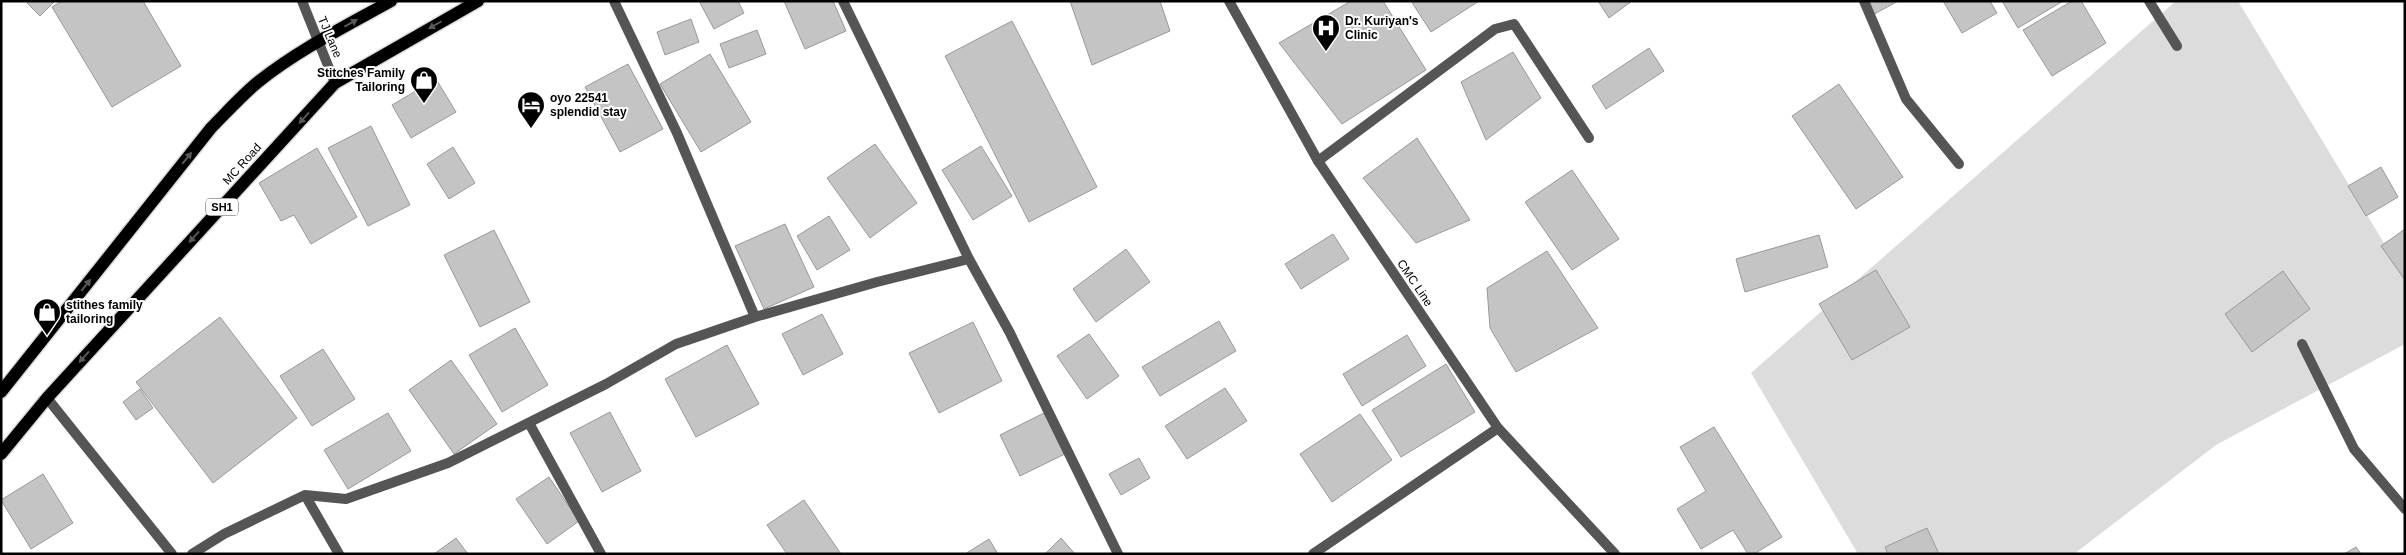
<svg xmlns="http://www.w3.org/2000/svg" width="2406" height="555" viewBox="0 0 2406 555" font-family="Helvetica,sans-serif">
<style>
.green{fill:#dcdcdc}
.building{fill:#c4c4c4;stroke:#999}
.lines{fill:none;stroke-linecap:round;stroke-linejoin:round}
.primary-casing{stroke:#dbdbdb;stroke-width:15}
.service{stroke:#555;stroke-width:10}
.minor{stroke:#555;stroke-width:10}
.primary{stroke:#000;stroke-width:12}
.oneway{fill:#595959}
.labels{text-anchor:middle;dominant-baseline:central;stroke-width:4;stroke-linejoin:round;paint-order:stroke}
.shield{fill:#fff;stroke:#4c4c4c;stroke-width:1}
.shield-label{font-size:11px;font-weight:bold;fill:#000}
.poi-label{font-size:12px;font-weight:bold;fill:#000;stroke:#fff;text-anchor:start}
.street-label{font-size:12px;fill:#000;stroke:#fff}
</style>
<rect width="100%" height="100%" fill="#fff"/>
<!-- green -->
<path class="green" d="M2176 1H2238L2405 278V344L2216 445 2074 554H1858L1751 373Z"/>
<!-- building -->
<path class="building" d="M29 1H55L40 16 27 3Z
M62 1H143L181 66 112 107 52 7Z
M699 1H738L744 13 714 29Z
M784 1H833L846 31 805 49Z
M1070 1H1160L1170 31 1092 65Z
M1351 1H1383L1426 70 1342 124 1279 43Z
M1411 1H1479L1431 32Z
M1598 1H1632L1609 18Z
M1861 1H1898L1869 17Z
M1943 1H1990L1997 13 1962 33Z
M2002 1H2063L2018 28Z
M2072 1H2081L2106 43 2052 76 2023 30Z
M691 19 699 42 665 55 657 32Z
M1012 21 1097 187 1029 222 945 56Z
M757 30 766 54 729 68 720 44Z
M1649 48 1664 71 1606 109 1592 86Z
M1513 52 1541 98 1486 140 1461 82Z
M710 54 751 122 701 152 660 84Z
M628 64 663 129 620 152 585 87Z
M436 79 456 112 411 138 392 105Z
M1839 84 1903 177 1856 209 1792 116Z
M371 126 410 205 368 226 328 148Z
M1417 138 1470 220 1416 243 1363 178Z
M875 144 917 203 870 238 827 178Z
M981 146 1012 196 973 220 942 170Z
M453 147 475 183 449 199 427 164Z
M317 148 357 217 311 244 294 215 281 221 259 183Z
M2381 167 2398 197 2366 216 2348 186Z
M1572 170 1619 239 1572 270 1525 202Z
M829 216 850 250 817 270 797 236Z
M785 224 814 287 764 309 735 246Z
M2405 229V280L2381 246Z
M494 230 530 302 480 327 444 255Z
M1333 234 1349 259 1301 289 1285 264Z
M1819 235 1828 267 1745 292 1736 259Z
M1126 249 1150 282 1096 322 1073 289Z
M1547 251 1598 328 1516 372 1490 328 1487 288Z
M1876 270 1910 327 1852 360 1819 304Z
M2283 271 2310 309 2252 352 2225 314Z
M822 314 843 354 803 375 782 334Z
M220 317 297 418 213 483 136 382Z
M1219 321 1236 351 1160 396 1142 367Z
M973 322 1002 381 939 413 909 353Z
M515 328 548 385 502 412 469 355Z
M1089 334 1119 376 1087 399 1057 356Z
M1407 335 1426 366 1362 406 1343 374Z
M727 345 759 404 696 437 665 379Z
M323 349 355 399 312 426 280 376Z
M451 360 497 424 454 454 409 390Z
M1446 364 1475 412 1401 457 1372 410Z
M1225 388 1247 421 1187 459 1165 426Z
M140 389 153 408 136 420 123 402Z
M1050 410 1071 451 1020 476 1000 435Z
M610 412 641 471 602 492 570 433Z
M388 413 411 451 348 489 324 450Z
M1360 414 1392 460 1332 502 1300 454Z
M1714 427 1782 537 1754 554H1748L1733 530 1701 549 1677 509 1706 491 1680 447Z
M1139 458 1150 478 1121 495 1109 474Z
M43 474 73 523 31 549 1 500Z
M549 477 579 521 547 544 516 499Z
M804 500 841 554H787L767 525Z
M1927 528 1939 554H1888L1885 547Z
M456 538 468 554H434Z
M1061 538 1075 554H1045Z
M989 539 998 554H965Z
M2356 547 2361 554H2344Z"/>
<g class="lines">
<!-- primary casing -->
<g class="primary-casing">
<path id="primary" d="M1 392 211 128C226 113 241 96 258 82 298 50 346 26 391 1
M1 454 47 398 335 83 478 1"/>
</g>
<!-- service -->
<path class="service" d="M1318 161 1495 29 1514 24 1589 138"/>
<!-- minor -->
<path class="minor" d="M302 1 335 83
M614 1 677 133 755 317
M843 1 969 259 1010 333 1118 554
M1229 1 1318 161 1498 428 1615 554
M1864 1 1906 99 1959 164
M2149 1 2177 46
M2302 344 2354 449 2405 509
M47 398 172 554
M529 423 601 554
M305 495 339 554
M192 554 224 534 305 495 346 499 448 463 606 384 676 344 755 317 877 282 969 259
M1313 554 1498 428"/>
<!-- primary -->
<use href="#primary" class="primary"/>
</g>
<!-- one-way arrows -->
<defs><path id="oneway-solid" d="M-6-.8H1V-3.2L6.5 0L1 3.2V.8H-6Z" transform="scale(1.25)"/></defs>
<g class="oneway">
<use href="#oneway-solid" transform="translate(351 23) rotate(-29)"/>
<use href="#oneway-solid" transform="translate(435 25) rotate(150)"/>
<use href="#oneway-solid" transform="translate(304 118) rotate(132)"/>
<use href="#oneway-solid" transform="translate(187 158) rotate(-51)"/>
<use href="#oneway-solid" transform="translate(194 237) rotate(132)"/>
<use href="#oneway-solid" transform="translate(86 285) rotate(-51)"/>
<use href="#oneway-solid" transform="translate(84 357) rotate(132)"/>
</g>
<!-- icons -->
<defs>
<g id="hospital-pin" transform="scale(1.4375)"><path d="M0 17L-7.5 6A9.5 9.5 0 1 1 7.5 6Z" fill="#000" stroke="#fff"/><path d="M-5-5h3v3.5h4V-5h3V5h-3V1.5h-4V5h-3Z" fill="#fff"/></g>
<g id="shop-pin" transform="scale(1.4375)"><path d="M0 17L-7.5 6A9.5 9.5 0 1 1 7.5 6Z" fill="#000" stroke="#fff"/><path d="M-5-2.5h2.3a2.7 3.5 0 0 1 5.4 0H5L5.5 6h-11ZM-1.5-2.5h3a1.5 2.3 0 0 0-3 0Z" fill="#fff"/></g>
<g id="hotel-pin" transform="scale(1.4375)"><path d="M0 17L-7.5 6A9.5 9.5 0 1 1 7.5 6Z" fill="#000" stroke="#fff"/><path d="M-6-4.5h1.5V1H6V5H4.5V3h-9V5H-6ZM-4 0a1.8 1.8 0 1 1 3.6 0ZM.5 0V-2.5h3Q6-2.5 6 0Z" fill="#fff"/></g>
</defs>
<g fill-rule="evenodd">
<use href="#hospital-pin" x="1326" y="28"/>
<use href="#shop-pin" x="424" y="80"/>
<use href="#hotel-pin" x="531" y="105"/>
<use href="#shop-pin" x="47" y="312"/>
</g>
<g class="labels">
<!-- shield labels -->
<rect class="shield" x="206" y="198.5" width="32" height="17" rx="4"/>
<g class="shield-label">
<text x="222" y="207">SH1</text>
</g>
<!-- poi labels -->
<g class="poi-label">
<text x="1345" y="21">Dr. Kuriyan's<tspan x="1345" dy="14">Clinic</tspan></text>
<text x="405" y="73" text-anchor="end">Stitches Family<tspan x="405" dy="14">Tailoring</tspan></text>
<text x="550" y="98">oyo 22541<tspan x="550" dy="14">splendid stay</tspan></text>
<text x="66" y="305">stithes family<tspan x="66" dy="14">tailoring</tspan></text>
</g>
<!-- street labels -->
<g class="street-label">
<text transform="translate(330 37) rotate(67)">TJ Lane</text>
<text transform="translate(242 164) rotate(-48)">MC Road</text>
<text transform="translate(1415 283) rotate(56)">CMC Line</text>
</g>
</g>
<!-- border -->
<rect width="2406" height="555" fill="none" stroke="#000000" stroke-width="5"/>
</svg>
